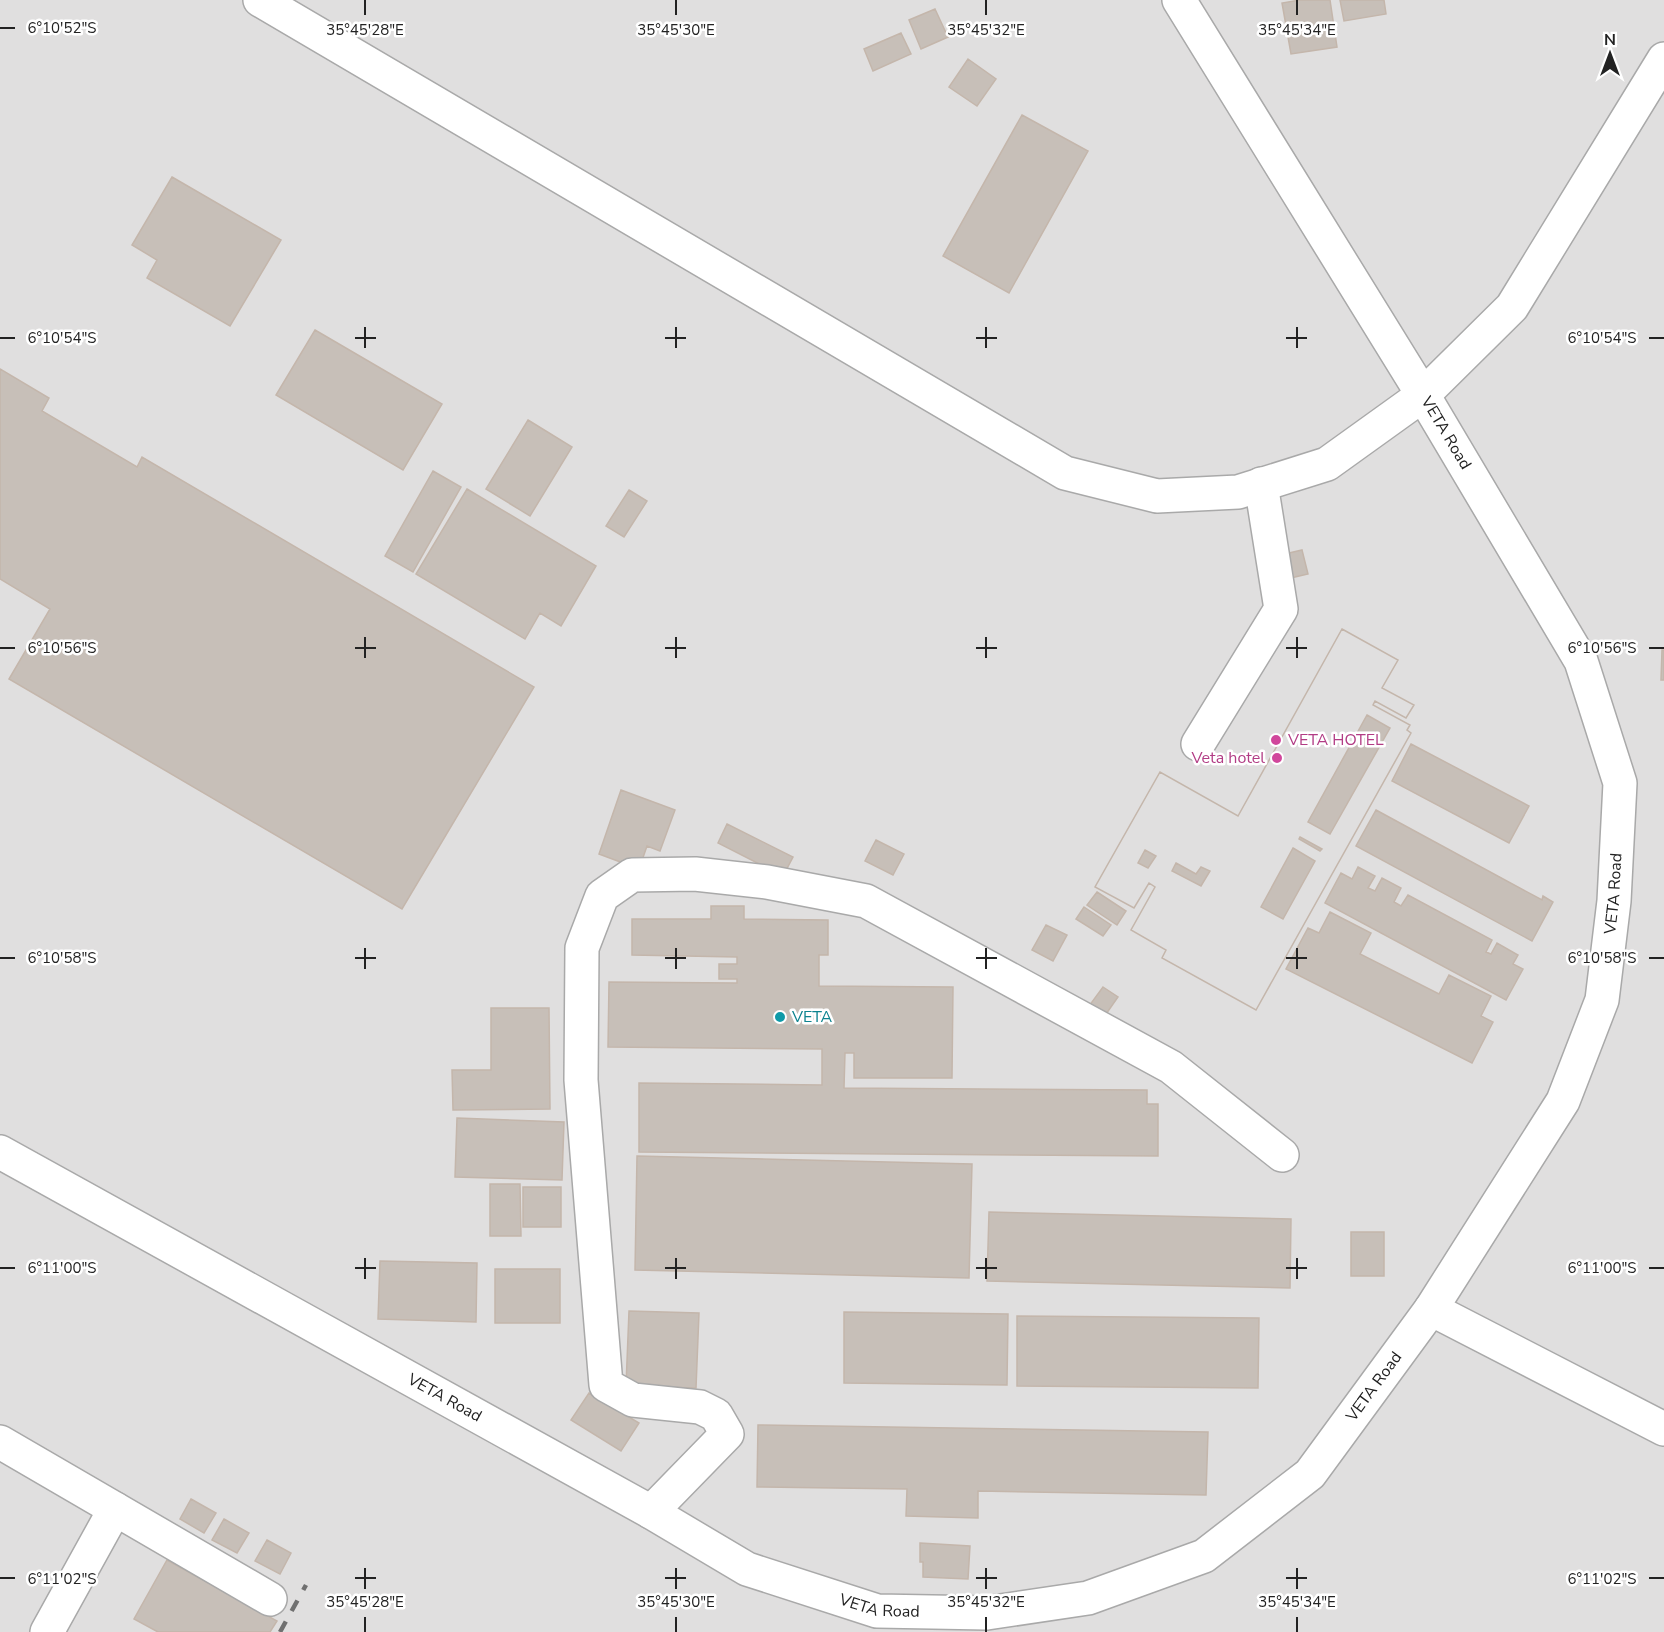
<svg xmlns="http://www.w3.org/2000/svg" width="1664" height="1632" viewBox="0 0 1664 1632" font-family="'Nunito Sans',sans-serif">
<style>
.residential{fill:#e0dfdf}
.building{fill:#c7bfb8;stroke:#c4b6ab;stroke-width:1.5;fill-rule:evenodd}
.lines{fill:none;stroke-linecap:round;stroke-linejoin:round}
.minor-casing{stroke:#a9a9a9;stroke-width:36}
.minor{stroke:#fff;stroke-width:33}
.rail{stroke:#707070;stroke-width:4.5;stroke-dasharray:12 12;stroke-linecap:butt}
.ticks{fill:none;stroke:#222;stroke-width:2}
.hotel-dot{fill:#d1479c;stroke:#fff;stroke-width:2}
.culture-dot{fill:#0f9aa8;stroke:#fff;stroke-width:2}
.labels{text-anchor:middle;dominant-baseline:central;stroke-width:5;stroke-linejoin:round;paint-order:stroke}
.street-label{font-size:16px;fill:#222;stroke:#fff}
.hotel-label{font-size:16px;fill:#b23c85;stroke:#fff;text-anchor:start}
.culture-label{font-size:16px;fill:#0d838f;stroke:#fff;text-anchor:start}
.ticks-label{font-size:15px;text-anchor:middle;fill:#222;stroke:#fff;stroke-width:5;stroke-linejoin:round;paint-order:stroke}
</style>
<rect width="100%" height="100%" fill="#f2efe9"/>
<!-- residential -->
<path class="residential" d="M0 0H1664V1632H0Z"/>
<!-- building -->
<path class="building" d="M1300 0H1330L1337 47 1291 54 1282 3Z
M1340 0H1384L1386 14 1344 21Z
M935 9 948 37 921 49 909 20Z
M901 33 911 54 873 71 864 49Z
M968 59 996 79 977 106 949 87Z
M1022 115 1088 151 1009 293 943 256Z
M172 177 281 240 230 326 147 278 157 260 132 245Z
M315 330 442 404 403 470 276 395Z
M0 369 49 398 42 411 137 467 142 457 534 687 402 909 9 679 50 609 0 579Z
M528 420 572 447 530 516 486 489Z
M433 471 461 487 413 572 385 556Z
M467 489 596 566 561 626 540 613 525 639 416 574Z
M629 490 647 501 624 537 606 526Z
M1302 550 1308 574 1282 580 1276 556Z
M1342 629 1398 660 1382 688 1414 705 1406 718 1375 701 1373 705 1410 725 1407 730 1411 733 1256 1010 1162 958 1166 950 1131 930 1155 887 1149 883 1134 908 1095 887 1160 772 1238 816ZM1367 715 1390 728 1330 834 1308 822ZM1300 837 1322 849 1320 851 1299 839ZM1293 848 1315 861 1283 919 1261 907ZM1145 850 1156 856 1148 868 1138 863ZM1176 863 1196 874 1201 867 1210 871 1201 886 1172 871Z
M1342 629 1398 660 1382 688 1414 705 1406 718 1375 701 1373 705 1410 725 1407 730 1411 733 1256 1010 1162 958 1166 950 1131 930 1155 887 1149 883 1134 908 1095 887 1160 772 1238 816Z
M1662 650H1664V680H1661Z
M1411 744 1529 806 1509 843 1392 781Z
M621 790 675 810 660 851 647 846 639 869 599 854Z
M1376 810 1542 900 1543 896 1553 902 1532 941 1356 846Z
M727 824 793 857 783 876 718 843Z
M876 840 904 854 893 875 865 861Z
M1358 867 1375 876 1368 888 1375 891 1382 878 1401 888 1394 902 1401 906 1408 895 1492 940 1486 952 1491 954 1497 943 1518 955 1513 964 1523 969 1506 1000 1325 903 1341 873 1352 879Z
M1097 892 1126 911 1117 925 1087 905Z
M711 906H744V919L828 920V955H819V986L953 987 952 1078H854V1053H845L844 1088 1147 1090V1104H1158V1156L639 1152V1083L822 1085V1049L608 1047 609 982 737 983V979H719V964H737V957L632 955V919H711Z
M1084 907 1111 925 1103 936 1076 919Z
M1330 912 1371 933 1360 954 1439 994 1449 975 1491 996 1481 1016 1493 1022 1472 1063 1286 969 1308 928 1319 933Z
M1046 925 1067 935 1053 961 1032 950Z
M1103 987 1118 997 1104 1017 1089 1006Z
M491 1008H549L550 1109 453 1110 452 1070H491Z
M457 1118 564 1122 562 1180 455 1177Z
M637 1156 972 1164 969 1278 635 1270Z
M490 1184H520L521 1236H490Z
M523 1187H561V1227H523Z
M989 1212 1291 1219 1290 1288 987 1281Z
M1351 1232H1384V1276H1351Z
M380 1261 477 1263 476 1322 378 1319Z
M495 1269H560V1323H495Z
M629 1311 699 1313 696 1388 626 1386Z
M844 1312 1008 1314 1007 1385 844 1383Z
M1017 1316 1259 1318 1258 1388 1017 1386Z
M589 1393 639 1423 621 1451 571 1420Z
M758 1425 1208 1432 1206 1495 978 1491V1518L906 1516 907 1489 757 1487Z
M191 1499 216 1513 204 1533 180 1519Z
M224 1519 249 1533 237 1553 212 1540Z
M267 1540 291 1553 280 1574 255 1561Z
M920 1543 970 1546 968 1579 923 1577V1562H920Z
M167 1560 277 1621 270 1632H158L134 1619Z"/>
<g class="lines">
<!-- minor casing -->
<g class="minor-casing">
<g id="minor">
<path d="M260 0 1065 473 1157 496 1238 492 1327 464 1423 395 1512 307 1664 59"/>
<path d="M1198 744 1281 609 1261 484"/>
<path id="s1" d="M0 1152 651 1512 747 1569 877 1611 987 1613 1088 1598 1204 1556 1310 1474 1431 1309 1563 1101 1602 1000 1614 901 1620 783 1581 661 1423 395 1179 0"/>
<path d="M1431 1309 1664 1429"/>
<path d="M0 1442 270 1599"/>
<path d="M651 1512 727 1434 716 1415 700 1407 633 1400 606 1385 581 1080 582 948 602 896 632 875 695 874 767 882 866 901 1171 1067 1282 1155"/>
<path d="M47 1632 115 1509"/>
</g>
</g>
<!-- minor -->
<use href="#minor" class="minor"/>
<!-- rail -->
<path class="rail" d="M280 1632 306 1585"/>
</g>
<!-- ticks -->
<path class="ticks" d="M365 0V15M676 0V15M986 0V15M1297 0V15M0 28H15M365 327V348M676 327V348M986 327V348M1297 327V348M0 338H15M355 338H376M665 338H686M976 338H997M1286 338H1307M1649 338H1664M365 637V658M676 637V658M986 637V658M1297 637V658M0 648H15M355 648H376M665 648H686M976 648H997M1286 648H1307M1649 648H1664M365 948V969M676 948V969M986 948V969M1297 948V969M0 958H15M355 958H376M665 958H686M976 958H997M1286 958H1307M1649 958H1664M365 1258V1279M676 1258V1279M986 1258V1279M1297 1258V1279M0 1268H15M355 1268H376M665 1268H686M976 1268H997M1286 1268H1307M1649 1268H1664M365 1568V1589M676 1568V1589M986 1568V1589M1297 1568V1589M0 1578H15M355 1578H376M665 1578H686M976 1578H997M1286 1578H1307M1649 1578H1664M365 1617V1632M676 1617V1632M986 1617V1632M1297 1617V1632"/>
<!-- markers -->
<g class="hotel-dot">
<circle cx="1276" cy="740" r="6"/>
<circle cx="1277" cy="758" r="6"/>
</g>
<circle class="culture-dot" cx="780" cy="1017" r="6"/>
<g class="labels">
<!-- street labels -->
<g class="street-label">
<text transform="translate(1446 433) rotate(59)">VETA Road</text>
<text stroke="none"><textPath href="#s1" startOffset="2128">VETA Road</textPath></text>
<text stroke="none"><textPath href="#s1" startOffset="1570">VETA Road</textPath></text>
<text stroke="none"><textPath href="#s1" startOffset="508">VETA Road</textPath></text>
<text stroke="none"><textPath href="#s1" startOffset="994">VETA Road</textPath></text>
</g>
<!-- hotel labels -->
<g class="hotel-label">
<text x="1288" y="740">VETA HOTEL</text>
<text x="1265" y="758" text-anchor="end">Veta hotel</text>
</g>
<!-- culture labels -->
<g class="culture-label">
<text x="792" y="1017">VETA</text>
</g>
</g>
<g class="ticks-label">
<text x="62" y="33">6°10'52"S</text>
<text x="365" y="35">35°45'28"E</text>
<text x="676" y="35">35°45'30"E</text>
<text x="986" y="35">35°45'32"E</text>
<text x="1297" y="35">35°45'34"E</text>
<text x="62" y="343">6°10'54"S</text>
<text x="1602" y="343">6°10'54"S</text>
<text x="62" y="653">6°10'56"S</text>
<text x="1602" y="653">6°10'56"S</text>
<text x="62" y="963">6°10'58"S</text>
<text x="1602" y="963">6°10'58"S</text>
<text x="62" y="1273">6°11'00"S</text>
<text x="1602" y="1273">6°11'00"S</text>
<text x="62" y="1584">6°11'02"S</text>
<text x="1602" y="1584">6°11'02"S</text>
<text x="365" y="1607">35°45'28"E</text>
<text x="676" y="1607">35°45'30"E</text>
<text x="986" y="1607">35°45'32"E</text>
<text x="1297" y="1607">35°45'34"E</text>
</g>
<!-- north arrow -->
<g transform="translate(1610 54)" stroke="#ffffff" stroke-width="4.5" paint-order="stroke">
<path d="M0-4.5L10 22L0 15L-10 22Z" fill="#222222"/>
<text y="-9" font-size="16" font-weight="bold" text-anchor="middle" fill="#222222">N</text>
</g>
</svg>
